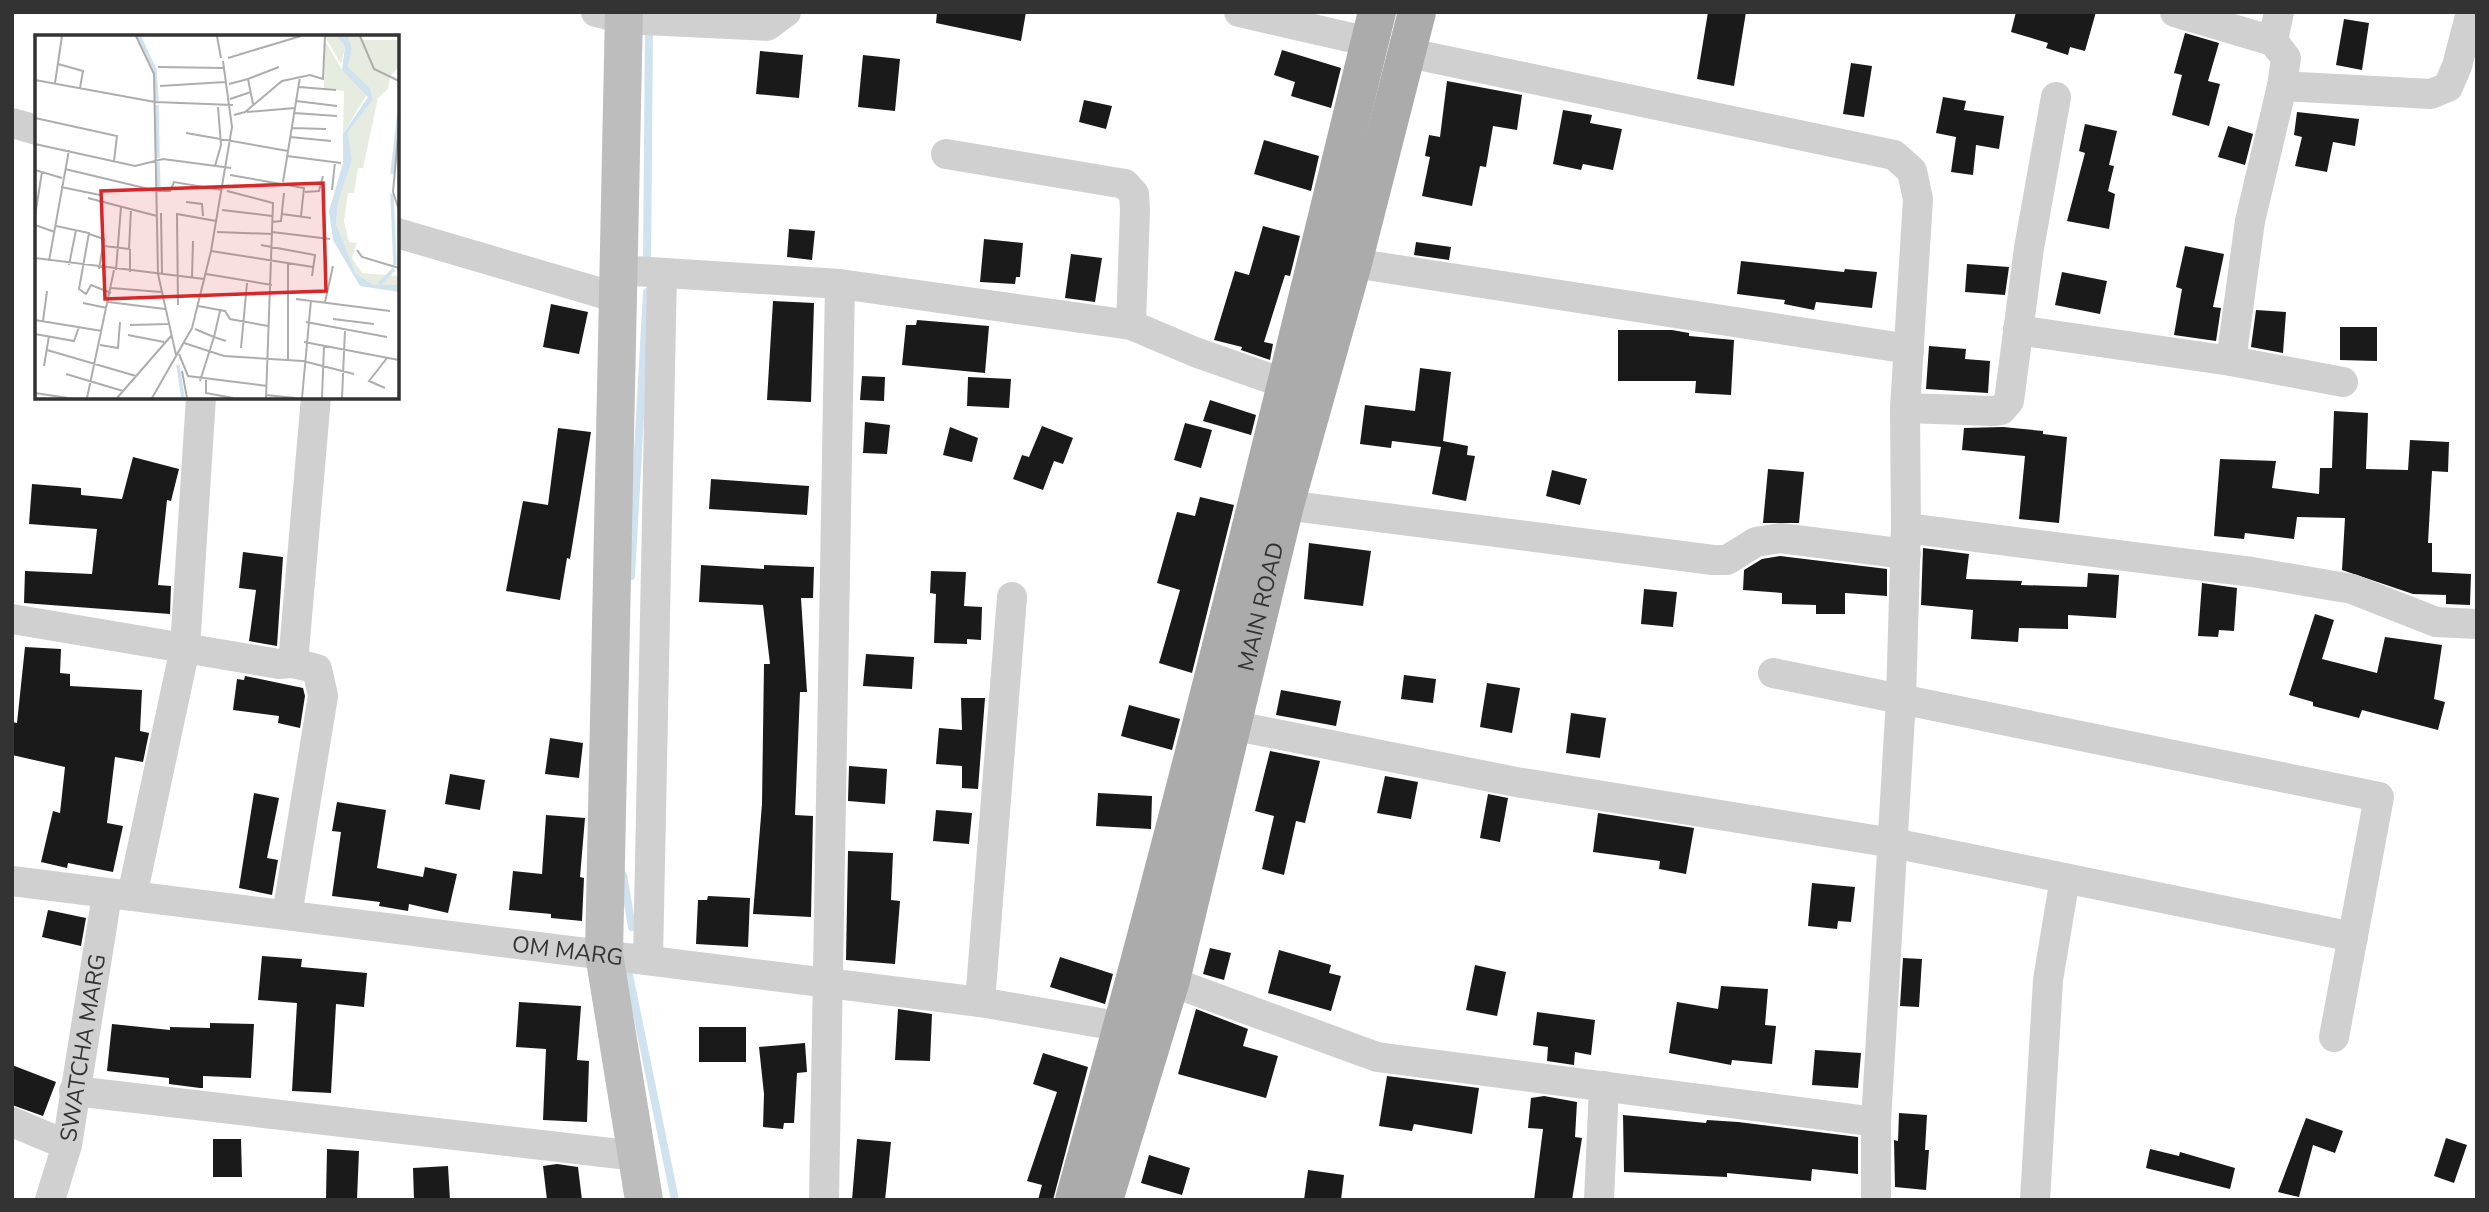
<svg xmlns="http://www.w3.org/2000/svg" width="2489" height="1212" viewBox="0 0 2489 1212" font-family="'Nunito Sans',sans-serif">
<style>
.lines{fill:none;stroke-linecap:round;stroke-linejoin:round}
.stream{stroke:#cfe2ee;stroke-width:8}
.building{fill:#1a1a1a}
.street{stroke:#d0d0d0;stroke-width:30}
.secondary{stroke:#bdbdbd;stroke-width:38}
.primary{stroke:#ababab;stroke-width:38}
.labels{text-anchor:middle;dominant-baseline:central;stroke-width:7;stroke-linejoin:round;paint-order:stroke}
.street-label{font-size:23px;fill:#333;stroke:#fff}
.inset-river{fill:none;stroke:#cfe2ee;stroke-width:3.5}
.inset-road{fill:none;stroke:#adadad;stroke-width:2}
.view{fill:#d62828;fill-opacity:0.15;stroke:#d62828;stroke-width:3.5}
.inset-edge{fill:none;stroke:#333;stroke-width:3.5}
</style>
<rect width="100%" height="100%" fill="#fff"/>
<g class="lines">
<!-- stream -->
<path class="stream" d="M647 265 649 26
M631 576 647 292
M623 875 632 927
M628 970 675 1200"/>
</g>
<!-- building -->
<path class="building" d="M937 12H1026L1021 41 936 23Z
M1708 12H1746L1734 86 1697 79Z
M2016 12H2096L2085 51 2070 47 2068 55 2046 48 2048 43 2011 32Z
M2344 19 2369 23 2362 70 2336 65Z
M2185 33 2219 43 2208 81 2220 84 2209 126 2172 115 2182 75 2174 73Z
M1282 50 1341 68 1331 108 1291 96 1295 82 1274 75Z
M760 51 803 55 799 98 756 94Z
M863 55 900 59 895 111 858 107Z
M1851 63 1872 66 1864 117 1843 114Z
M1447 81 1522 95 1517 130 1493 126 1486 167 1480 166 1472 206 1422 196 1430 157 1425 156 1429 135 1440 137Z
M1943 97 1966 101 1964 110 2004 116 1999 149 1976 145 1973 175 1951 172 1956 137 1936 133Z
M1084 100 1112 106 1106 129 1079 122Z
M1563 110 1592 115 1590 123 1622 129 1613 170 1583 164 1581 170 1553 164Z
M2297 112 2359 119 2355 146 2333 142 2327 172 2295 166 2302 137 2294 135Z
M2085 124 2117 131 2109 165 2114 166 2108 191 2115 194 2109 229 2067 221 2085 153 2079 151Z
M2228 126 2253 134 2245 165 2218 157Z
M1264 140 1319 156 1311 191 1254 174Z
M1263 226 1300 236 1290 276 1285 275 1264 342 1273 344 1270 360 1241 350 1242 347 1214 340 1235 271 1249 275Z
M789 229 815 231 812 260 787 257Z
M984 239 1023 243 1020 277H1016L1015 284 980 282Z
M1416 242 1451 247 1449 260 1414 255Z
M2185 246 2224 254 2213 307 2221 308 2216 341 2174 335 2182 289 2176 287Z
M1071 254 1102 258 1095 302 1065 298Z
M1741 261 1844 272 1845 269 1877 272 1872 308 1816 302 1814 310 1784 304 1785 300 1737 294Z
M1967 264 2009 267 2005 295 1965 292Z
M2062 272 2107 281 2100 314 2055 305Z
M773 301 814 303 811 402 767 400Z
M551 304 588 312 579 354 543 347Z
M2256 310 2286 312 2283 353 2251 347Z
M917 320 989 326 985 373 902 365 906 325H916Z
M2340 327H2377V361L2340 360Z
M1618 330H1672L1689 333V336L1734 340 1731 395 1695 393 1696 381H1618Z
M1929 346 1966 349 1965 359 1990 361 1988 393 1926 389Z
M1420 368 1451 372 1443 441 1468 446 1467 455 1475 456 1466 501 1432 494 1441 447 1392 441 1391 448 1360 444 1365 405 1415 411Z
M862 376 885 377 884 401 860 400Z
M968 377 1011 379 1009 408 967 406Z
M1210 400 1256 415 1251 435 1203 421Z
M2334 411 2368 413 2366 469 2408 470 2410 440 2449 442 2448 472 2432 471 2428 543H2432V572L2471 574 2470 605 2446 604V595L2413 594 2342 570 2345 518 2297 517 2294 539 2245 533 2244 539 2214 536 2220 459 2276 461 2272 488 2319 494 2320 468H2332Z
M865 422 890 425 887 454 863 453Z
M1185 423 1212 430 1201 468 1174 460Z
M1042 426 1073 438 1063 464 1054 461 1043 490 1013 479 1022 455 1029 457Z
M950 427 978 438 972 462 943 455Z
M2003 427 2043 431V434L2067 437 2059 523 2019 519 2025 456 1962 450 1964 428Z
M558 428 591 432 570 559 567 558 560 600 506 591 523 501 548 505Z
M133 457 179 469 171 501 167 500 158 585 171 586 170 614 24 603 25 571 92 574 97 529 29 524 32 484 81 488V495L122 499Z
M1768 469 1804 472 1799 523H1763Z
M1552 470 1587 479 1580 505 1546 496Z
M711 479 809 486 807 515 709 509Z
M1200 497 1234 505 1192 673 1159 663 1180 590 1157 583 1177 512 1195 516Z
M1309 543 1371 551 1363 606 1304 599Z
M1923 548 1969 554 1966 579 2022 581 2021 585 2087 587 2088 573 2119 575 2116 618 2068 615V629L2019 628 2018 642 1971 639 1973 610 1921 605Z
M243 552 283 557 277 646 249 641 256 590 239 588Z
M1780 556 1887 569V596L1845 593V614H1816V605L1782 604V593L1743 590 1744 570 1762 559Z
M701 565 764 569V565L814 567 813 598H801L807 692H800L795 815 813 816 811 917 753 914 762 804 764 664H770L763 605 699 602Z
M931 571 966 572 964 606 982 607 981 640 967 639V644L934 643 936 594 930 593Z
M2202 583 2237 588 2234 631 2219 630 2218 637 2198 636Z
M1644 589 1677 592 1673 627 1641 624Z
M2315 614 2334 620 2322 659 2377 673 2385 637 2442 645 2434 699 2445 702 2438 730 2362 710 2359 718 2313 706V702L2289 695Z
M25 647 61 649 60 673 70 674V686L142 690 140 731 149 733 143 762 115 757 107 823 123 826 113 872 68 863 67 868 41 862 53 811 60 813 65 767 12 755V722L17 723Z
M866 654 914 657 912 689 863 686Z
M1404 675 1436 679 1433 703 1401 699Z
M245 676 303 688 305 696 300 728 278 723 279 716 233 710 237 679 244 680Z
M1487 683 1520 688 1512 733 1480 727Z
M1281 690 1341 701 1336 726 1276 715Z
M961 698H985L978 789 962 788V766L936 764 939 728 962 730Z
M1129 705 1180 719 1172 750 1121 736Z
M1571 713 1606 718 1600 758 1566 753Z
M550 738 583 743 579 778 545 774Z
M1270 751 1320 761 1305 823 1296 821 1284 875 1262 869 1274 816 1255 811Z
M849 766 887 769 885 804 848 801Z
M450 774 485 780 480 810 445 804Z
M1385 776 1418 782 1411 819 1377 813Z
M254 793 279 798 267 858 278 860 272 895 239 888Z
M1098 793 1152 796 1151 829 1096 826Z
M1488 794 1508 798 1500 842 1480 838Z
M337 802 386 810 377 868 423 877 425 867 457 874 448 913 409 904 408 911 379 906 380 902 332 896 341 832 332 831Z
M936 810 972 813 969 844 933 841Z
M1598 813 1694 828 1686 874 1659 869 1660 861 1593 852Z
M546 815 585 818 580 877 584 878 582 921 551 918V914L509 910 513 871 542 874Z
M848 851 893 853 891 900 900 901 895 964 846 960Z
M1812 883 1855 887 1851 922 1838 921 1837 929 1808 926Z
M708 896 750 898 748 947 696 944 698 900H707Z
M48 910 86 918 81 946 42 937Z
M1210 948 1231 953 1224 980 1203 974Z
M1279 950 1331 965 1329 973 1341 976 1331 1011 1268 993Z
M262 956 302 959 301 967 367 973 364 1007 336 1004 331 1093 292 1091 297 1003 258 1000Z
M1060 957 1113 974 1105 1004 1050 987Z
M1903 958 1922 959 1919 1007 1900 1006Z
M1475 965 1506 972 1497 1016 1466 1010Z
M1721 986 1768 989 1765 1025 1776 1026 1772 1064 1732 1060 1731 1065 1669 1053 1677 1002 1718 1009Z
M519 1002 581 1006 577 1060 589 1061 587 1122 543 1120 546 1049 516 1047Z
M898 1009 932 1014 930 1061 895 1060Z
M1196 1009 1248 1029 1243 1046 1278 1056 1266 1098 1178 1074Z
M1537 1012 1595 1020 1591 1055 1575 1052 1574 1065 1547 1061 1548 1047 1533 1045Z
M210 1023 254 1024 251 1078 203 1076V1088H200L169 1084V1078L107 1071 112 1024 170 1030V1027L210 1028Z
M699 1027H746V1062H699Z
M805 1043 807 1072 797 1073 794 1123H784L783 1129 763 1127 764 1094 759 1047Z
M1815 1050 1861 1053 1858 1088 1812 1085Z
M1043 1053 1088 1067 1053 1200H1038L1042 1185 1027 1181 1057 1092 1033 1084Z
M12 1065 56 1082 43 1116 12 1105Z
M1387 1076 1479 1088 1472 1134 1414 1124 1412 1131 1379 1126Z
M1544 1096 1577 1102 1575 1137 1582 1138 1572 1200H1534L1543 1129 1528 1128 1531 1098Z
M1899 1113 1927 1115 1925 1150H1929L1926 1190 1895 1187 1894 1140 1898 1141Z
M1623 1115 1706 1123 1707 1120 1738 1122 1858 1137V1174L1812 1169 1811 1181 1727 1173V1177L1624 1172Z
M2306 1118 2343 1131 2335 1153 2313 1145 2299 1197 2278 1192Z
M2446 1138 2467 1145 2454 1183 2434 1176Z
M213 1139H241L242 1177H213Z
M857 1139 891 1142 885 1200H852Z
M327 1149 359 1151 357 1199 326 1198Z
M2150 1149 2179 1156 2180 1152 2235 1168 2230 1189 2146 1168Z
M1149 1155 1190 1168 1182 1195 1141 1183Z
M557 1164 578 1167 582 1200H547L543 1166Z
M448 1166 450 1200H414L413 1168Z
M1308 1170 1344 1175 1341 1200H1304Z"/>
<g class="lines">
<!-- street -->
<g class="street">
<path d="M596 12 624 19 767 26 786 12"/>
<path d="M1239 12 1370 42"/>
<path d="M2175 12 2273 41 2286 58 2282 86 2250 221 2231 361"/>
<path d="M2273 41 2279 12"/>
<path d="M1409 53 1894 155 1912 171 1918 199 1905 408 1906 528 1901 699 1876 1122V1200"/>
<path d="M2282 86 2431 94 2448 87 2457 66 2471 12"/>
<path d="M12 123 37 130"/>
<path d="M946 154 1125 184 1134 194 1135 210 1131 325"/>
<path d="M397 233 618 298"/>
<path d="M1353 263 1909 349"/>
<path d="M618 270 840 284"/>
<path d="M2018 330 2231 361 2343 382"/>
<path d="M1905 408 1993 411 2001 410 2009 401 2029 248 2056 97"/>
<path d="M1285 505 1713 560H1727L1756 542 1780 538 1906 554"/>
<path d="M1906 528 2252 572 2352 589 2436 622 2477 624"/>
<path d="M12 619 279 664 293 663 316 397"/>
<path d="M1773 673 2379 797 2334 1037"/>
<path d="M1211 721 1516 782 1893 843 2353 937"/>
<path id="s1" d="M12 881 980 1002 1123 1027"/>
<path d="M132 896 185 648 201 397"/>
<path d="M287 915 323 696 317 669 293 663"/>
<path d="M648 960 662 273"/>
<path d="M1150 974 1377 1057 1876 1122"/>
<path d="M980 1002 1012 597"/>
<path d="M74 1091 637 1156"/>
<path d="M12 1122 67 1145"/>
<path id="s2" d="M50 1200 67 1145 107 895"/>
<path d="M824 1200 840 284 1131 325 1195 352 1286 384"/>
<path d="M1599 1200 1604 1086"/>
<path d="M2035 1200 2048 980 2065 878"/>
</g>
<!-- secondary -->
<path class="secondary" d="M624 12 604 954 644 1200"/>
<!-- primary -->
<g class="primary">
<path d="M1074 1200C1185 807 1280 409 1377 12"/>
<path id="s3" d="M1104 1200 1171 980 1285 505 1353 263 1417 12"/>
</g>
</g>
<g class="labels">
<!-- street labels -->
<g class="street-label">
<text stroke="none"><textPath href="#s3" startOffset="614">MAIN ROAD</textPath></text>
<text stroke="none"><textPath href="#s1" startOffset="560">OM MARG</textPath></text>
<text stroke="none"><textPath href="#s2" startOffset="156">SWATCHA MARG</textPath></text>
</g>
</g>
<!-- overview -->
<g transform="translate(35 35)">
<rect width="364" height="364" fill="#fff"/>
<path d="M290 1H302L310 12 306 29ZM313 1H325L355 42 353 54 343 63 328 133H323L319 158H313L309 186 314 207 322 208 317 223 327 238 364 241V250H339L321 239 301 189 303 168 317 125 313 97 338 65 335 53 313 32 317 14Z" fill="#e6ecdf"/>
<path d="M327 5H364V31L355 42 339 34ZM290 6 307 35 332 59 308 99 309 56 289 54Z" fill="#e6ecdf"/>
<path d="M302 1H313L317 14 313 32 335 53 338 65 313 97 317 125 303 168 301 189 321 239 339 250H364V257L325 251 298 205 294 176 308 128V99L333 62 307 35 310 12Z" fill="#cfe2ee"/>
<path class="inset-river" d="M104 1 120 35 122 66M122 70 123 123M123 127 124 153M357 139 364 78M357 159 360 230M344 249 359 234M143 330 148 363"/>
<path class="inset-road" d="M101 1 119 39 123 239 141 320M182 1 186 23M325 1 339 34 364 46M193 23 266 1M23 29 48 36 45 53M123 32 188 33M213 44 244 32M0 45 120 67 198 70M20 48 27 1M194 49 213 44 218 69M125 51 190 47M264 52 301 55M195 64 216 57M261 66 302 71M212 77 260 73M259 78 302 81M199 80 210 77 247 46 275 40 288 44 290 1M0 83 82 101 79 126M364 91 358 157 364 175M256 93 291 94M151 98 253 116M255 102 296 106M0 109 100 131 128 124 196 133M252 121 306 128M180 131 186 110 183 72M30 134 122 156H135L139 147 187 155M0 135 27 143M195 140 269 153 266 181M248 147 265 42M26 152 65 160M297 155 300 127M192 156 238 168 231 363M270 157 284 156 288 141M53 163 122 181M151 167 167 169 168 181M187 175 237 181M126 178 127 239M247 179 276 183M0 181 7 137M237 187 246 186 249 158M0 190 20 197M21 191 54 198 44 254 51 259 56 250 76 258M182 197 238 199M237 197 295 204M54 199 69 204 64 234M226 210 280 220 277 241M69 211 94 214 96 174M322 215 327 222 364 233M176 216 278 232M0 223 169 244M14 226 34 115M253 228V326M34 230 41 195M81 235 86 172M95 237V214M171 239 237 250M157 242 158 206M76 253 126 257M261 264 355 276M73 267 130 274M290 267 298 231M48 268 72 273M143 270 142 179 181 186M163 271 190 276 195 284 233 291M298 284 339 289M0 285 67 296M8 286 12 256M271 287 352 302M95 290 133 289M160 294 179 302 185 276M0 299 39 306 44 292M93 300 129 307M269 307 364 325M149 308 189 321 268 326 319 339M65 310 83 313 85 287M206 313 212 248M12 315 101 341M144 319 153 341 232 351M9 331 14 301M147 336 152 363M31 339 88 356M171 345V358L198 363M165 346 179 302 191 306M350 353 334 346 352 323M0 358 33 363M231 360 260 363M52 363 79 235M82 363 136 301M117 363 157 293 176 216 197 92 188 26M267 363 276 265M287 363 289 311M307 363 310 294"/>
<path class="view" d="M288 148 291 256 70 264 66 156Z"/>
<rect width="364" height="364" class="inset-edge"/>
</g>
<!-- border -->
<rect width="2489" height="1212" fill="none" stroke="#333333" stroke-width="28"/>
</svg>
